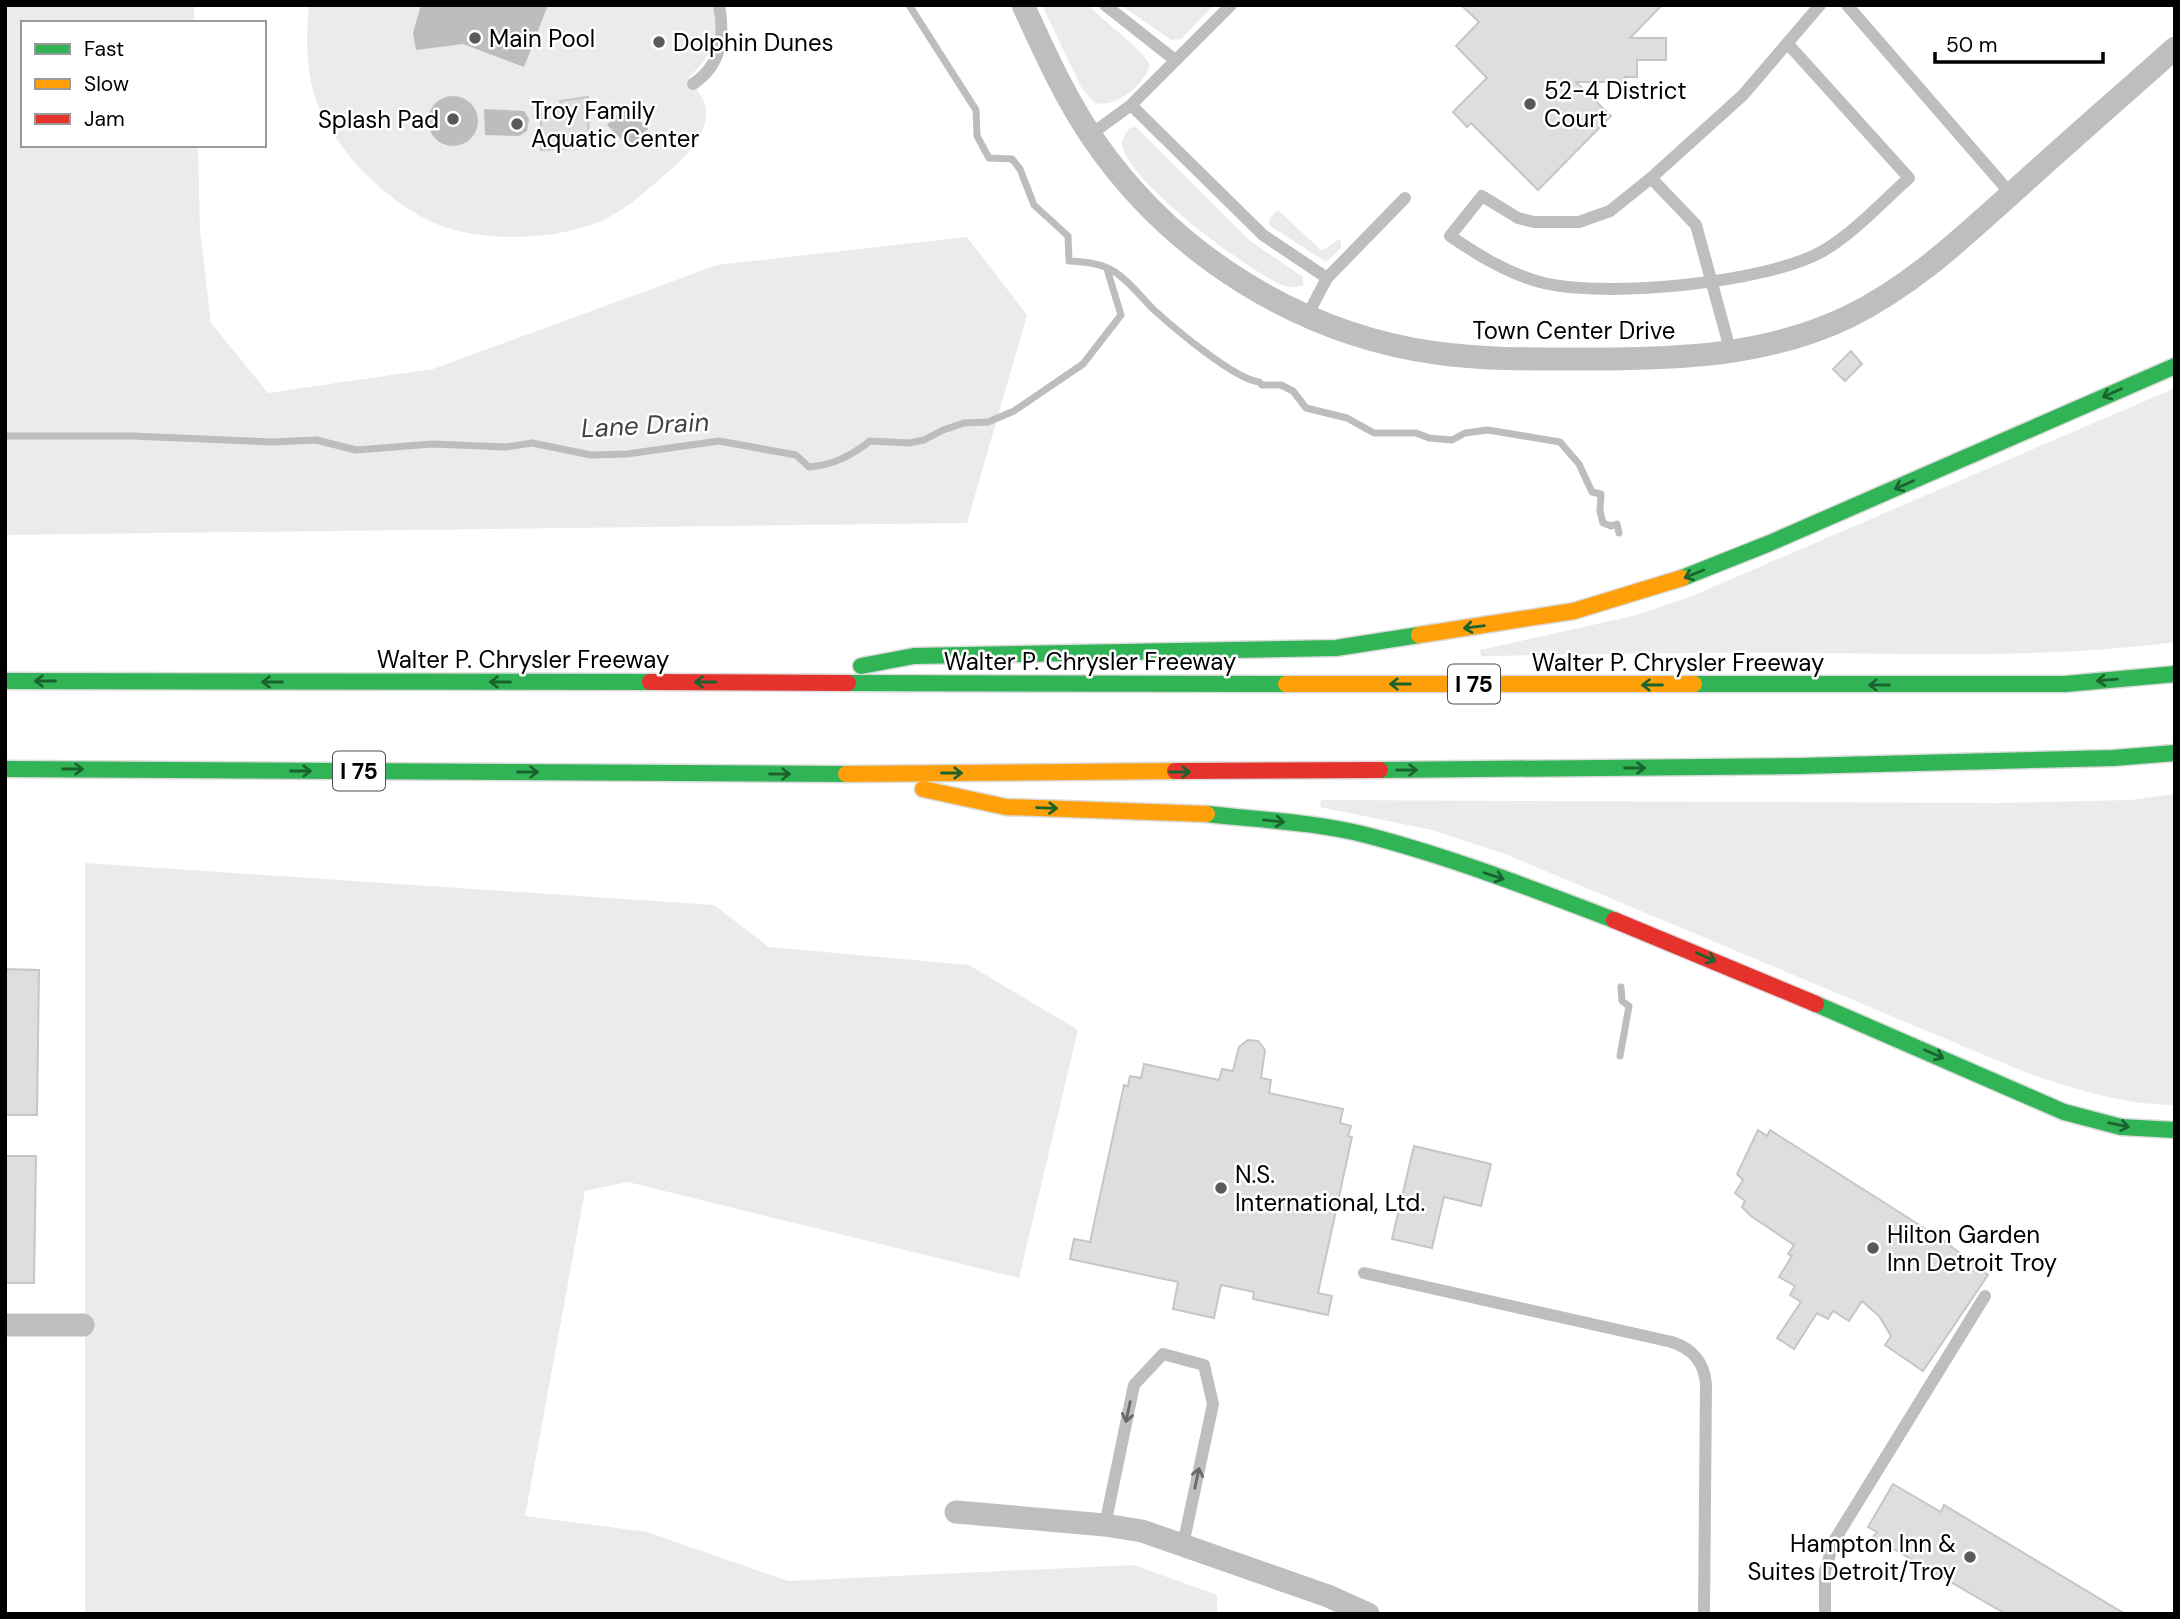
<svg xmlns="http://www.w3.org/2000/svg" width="2180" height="1619" viewBox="0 0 2180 1619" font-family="'DM Sans',sans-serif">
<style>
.green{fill:#ebebeb}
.water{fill:#bdbdbd}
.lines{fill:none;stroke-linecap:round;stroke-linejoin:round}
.stream{stroke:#bdbdbd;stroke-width:7}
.building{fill:#dedede;stroke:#c6c6c6;stroke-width:2}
.fast-casing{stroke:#dbdbdb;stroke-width:19}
.slow-casing{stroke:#dbdbdb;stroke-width:19}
.jam-casing{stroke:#dbdbdb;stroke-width:19}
.lane{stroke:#bebebe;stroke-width:12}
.street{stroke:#bebebe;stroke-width:23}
.fast{stroke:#30b455;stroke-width:16}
.slow{stroke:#ff9f0a;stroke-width:16}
.jam{stroke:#e5322d;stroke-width:16}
.oneway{stroke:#1a632f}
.oneway2{stroke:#686868}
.poi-dot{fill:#595959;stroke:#fff;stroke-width:2.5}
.labels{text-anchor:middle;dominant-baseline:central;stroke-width:5;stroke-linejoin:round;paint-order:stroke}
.shield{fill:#fff;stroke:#4c4c4c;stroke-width:2}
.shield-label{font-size:23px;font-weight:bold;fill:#000}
.poi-label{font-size:24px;fill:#000;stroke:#fff;text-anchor:start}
.street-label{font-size:24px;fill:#000;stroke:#fff}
.water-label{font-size:26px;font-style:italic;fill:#424242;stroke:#fff}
</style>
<rect width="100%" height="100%" fill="#fff"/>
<!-- green -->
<path class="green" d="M5 5H194V23H23V145H198L200 231 211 323 268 393 433 369 717 265 967 237 1027 315 967 523 5 535Z
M309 5H714C716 40 716 52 689 77 693 86 703 95 705 105 712 134 681 161 661 178 641 196 617 216 591 225 549 239 497 241 455 230 397 216 328 147 313 90 306 63 306 32 309 5Z
M1042 5H1088C1102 20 1146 52 1150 66 1142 87 1116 108 1094 103L1081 87Z
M1121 5H1214L1181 39 1171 40Z
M1136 127 1249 240 1303 277V285C1296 288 1289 288 1282 285 1250 272 1121 177 1122 142 1123 137 1126 132 1130 128Z
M1278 210 1322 251 1337 240 1341 241V248L1326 262 1269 225 1270 218Z
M2175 388V642C2054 658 1931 654 1809 653 1700 652 1590 654 1481 656L1480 650 1637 615 1692 596Z
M2175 794V1105C2125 1105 2079 1090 2032 1075L1505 854 1432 830 1320 807 1321 800 1998 803 2130 800Z
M85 863 714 905 769 947 969 965 1078 1030 1019 1278 628 1182 585 1191 525 1516 647 1532 788 1581 1134 1565 1217 1595V1614H85Z"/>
<!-- water -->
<path class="water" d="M421 5H548L524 67 463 44 416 50 413 33Z
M428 121a25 25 0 1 1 50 0a25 25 0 1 1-50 0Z
M625 105 632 113 635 110 643 118 640 121 648 129 630 148 607 125Z
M484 109 524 111 529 119 527 131 519 136 485 135Z"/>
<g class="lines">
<!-- stream -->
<path class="stream" d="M909 5 976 110 977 136 989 158 1012 159 1020 169 1034 205 1068 236 1069 261C1084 262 1102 263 1115 272 1130 282 1141 297 1154 310 1174 328 1234 379 1259 382L1262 385H1281L1293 391 1306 408 1347 418 1374 433H1416L1429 438 1452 440 1465 433 1488 430 1560 442 1579 464 1592 492 1601 494 1600 511 1603 523 1611 526 1617 524 1619 533
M5 436H132L272 442 316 440 356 450 432 444 506 447 532 443 591 455 627 454 719 441 796 455 809 467C833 465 851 456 870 441L909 443 924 440 943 430 964 423 988 422 1014 411 1083 364 1121 315 1107 269
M1620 1056 1629 1006 1622 1001 1621 987"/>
</g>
<!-- building -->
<path class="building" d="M1461 5H1662L1630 38H1666V60H1637V77H1625L1626 82H1576L1611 116 1538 190 1471 123 1467 127 1453 112 1487 78 1456 46 1479 22Z
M588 97 589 148 541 150V110L561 109 560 101Z
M1851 351 1862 364 1845 381 1833 369Z
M5 969 39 970 37 1115H5Z
M1248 1040 1258 1041 1265 1050 1261 1078 1271 1080 1269 1093 1343 1109 1340 1123 1351 1126 1348 1136 1352 1137 1318 1293 1332 1296 1328 1315 1253 1299 1254 1292 1221 1285 1214 1318 1173 1309 1178 1282 1070 1259 1074 1239 1090 1242 1124 1085 1128 1086 1130 1076 1141 1078 1144 1064 1219 1080 1222 1069 1233 1071 1239 1047Z
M1758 1130 1767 1136 1770 1130 1943 1240 1988 1275 1923 1371 1885 1345 1891 1336 1879 1316 1862 1301 1849 1321 1833 1311 1828 1319 1817 1313 1794 1349 1777 1338 1801 1302 1790 1295 1795 1286 1779 1277 1792 1256 1788 1254 1794 1245 1751 1216 1742 1207 1745 1201 1735 1193 1743 1180 1737 1174Z
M1414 1146 1491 1164 1481 1206 1444 1197 1432 1248 1392 1239Z
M5 1156H36L34 1283H5Z
M1893 1484 1941 1512 1944 1505 2125 1614H2006L1873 1537 1877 1532 1868 1527Z"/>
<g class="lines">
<!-- fast casing -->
<g class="fast-casing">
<path id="fast" d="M1682 578 1770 543 2175 366
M861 666 914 656 1336 648 1419 635
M5 681 650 682
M848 683 1286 684
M1694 684H2065L2175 674
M5 769 846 774
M1380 770 1800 766 2113 758 2175 753
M1207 814C1260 820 1315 822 1366 835 1451 857 1533 889 1614 920
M1816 1004 2064 1112 2121 1127 2175 1130"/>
</g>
<!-- slow casing -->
<g class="slow-casing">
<path id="slow" d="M1419 635 1574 611 1682 578
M1286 684H1694
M846 774 1175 771
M923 789 1006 807 1207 814"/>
</g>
<!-- jam casing -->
<g class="jam-casing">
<path id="jam" d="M650 682 848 683
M1175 771 1380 770
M1614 920 1816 1004"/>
</g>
<!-- lane -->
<path class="lane" d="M1105 5 1175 60
M1847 5 2011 194
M1788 44 1909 178C1882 202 1855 232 1823 251 1767 283 1603 299 1540 282 1507 273 1478 255 1450 236L1482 196 1518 218 1534 222H1579L1610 211 1651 178 1743 95 1820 5
M693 84C721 65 725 38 719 5
M1131 105 1263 235 1327 278
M1090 135 1131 105 1231 5
M1651 178 1696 225 1731 353
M1307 316 1327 278 1405 198
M1364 1273 1672 1342C1693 1349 1704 1362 1706 1384L1704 1614
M1105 1525 1134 1385 1163 1354 1204 1365 1213 1404 1183 1545
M1825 1614V1571L1834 1541 1985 1296"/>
<!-- street -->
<path class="street" d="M1023 5C1045 53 1066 100 1096 143 1174 255 1300 334 1436 353 1487 360 1540 359 1591 359 1680 359 1766 356 1848 317 1910 287 1960 240 2011 194 2065 145 2120 97 2175 48
M5 1325H83
M956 1512 1105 1525 1142 1531 1328 1596 1368 1614"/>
<!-- fast -->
<use href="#fast" class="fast"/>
<!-- slow -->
<use href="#slow" class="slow"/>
<!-- jam -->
<use href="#jam" class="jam"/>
</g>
<!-- one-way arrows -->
<defs><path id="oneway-shaft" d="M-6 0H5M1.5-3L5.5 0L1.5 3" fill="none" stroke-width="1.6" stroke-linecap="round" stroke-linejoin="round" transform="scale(1.75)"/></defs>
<g class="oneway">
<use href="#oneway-shaft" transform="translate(2112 393) rotate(156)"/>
<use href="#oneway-shaft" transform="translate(1904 485) rotate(156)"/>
<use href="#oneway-shaft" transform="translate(1694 574) rotate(158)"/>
<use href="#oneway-shaft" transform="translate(1474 627) rotate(173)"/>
<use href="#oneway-shaft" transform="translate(2107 680) rotate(175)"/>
<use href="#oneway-shaft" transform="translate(45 681) rotate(-180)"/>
<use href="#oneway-shaft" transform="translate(272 682) rotate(-180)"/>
<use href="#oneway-shaft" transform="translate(500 682) rotate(-180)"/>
<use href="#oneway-shaft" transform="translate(705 682) rotate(-180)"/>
<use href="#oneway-shaft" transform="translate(1400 684) rotate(-180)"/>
<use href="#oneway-shaft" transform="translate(1652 685) rotate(-180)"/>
<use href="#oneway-shaft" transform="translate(1879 685) rotate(-180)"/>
<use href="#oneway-shaft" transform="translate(1635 768)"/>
<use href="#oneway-shaft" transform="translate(73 769)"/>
<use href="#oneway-shaft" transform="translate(1407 770)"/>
<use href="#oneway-shaft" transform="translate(301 771)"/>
<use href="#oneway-shaft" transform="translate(528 772)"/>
<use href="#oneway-shaft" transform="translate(1180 772)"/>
<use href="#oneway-shaft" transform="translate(952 773)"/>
<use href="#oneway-shaft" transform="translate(780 774)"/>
<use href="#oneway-shaft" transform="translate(1047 808) rotate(2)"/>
<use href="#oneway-shaft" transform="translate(1274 821) rotate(6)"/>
<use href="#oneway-shaft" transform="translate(1494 876) rotate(18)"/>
<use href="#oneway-shaft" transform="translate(1706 957) rotate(24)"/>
<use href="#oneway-shaft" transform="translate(1934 1054) rotate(24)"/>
<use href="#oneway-shaft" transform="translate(2119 1125) rotate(11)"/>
</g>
<g class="oneway2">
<use href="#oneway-shaft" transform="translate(1128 1412) rotate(102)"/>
<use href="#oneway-shaft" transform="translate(1197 1478) rotate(-78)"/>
</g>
<!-- markers -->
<g class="poi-dot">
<circle cx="475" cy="38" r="7"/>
<circle cx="659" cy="42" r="7"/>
<circle cx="1530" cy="104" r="7"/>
<circle cx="453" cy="119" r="7"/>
<circle cx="517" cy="124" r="7"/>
<circle cx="1221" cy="1188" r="7"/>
<circle cx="1873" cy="1248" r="7"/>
<circle cx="1970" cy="1557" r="7"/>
</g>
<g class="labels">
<!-- shield labels -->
<g class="shield">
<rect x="1448" y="664.5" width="52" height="39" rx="5"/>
<rect x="333" y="751.5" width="52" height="39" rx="5"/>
</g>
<g class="shield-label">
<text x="1474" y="684">I 75</text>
<text x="359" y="771">I 75</text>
</g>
<!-- poi labels -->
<g class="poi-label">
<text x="489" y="38">Main Pool</text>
<text x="673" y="42">Dolphin Dunes</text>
<text x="1544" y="90">52-4 District<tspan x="1544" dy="28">Court</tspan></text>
<text x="531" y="110">Troy Family<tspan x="531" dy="28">Aquatic Center</tspan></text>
<text x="439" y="119" text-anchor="end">Splash Pad</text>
<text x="1235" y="1174">N.S.<tspan x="1235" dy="28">International, Ltd.</tspan></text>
<text x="1887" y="1234">Hilton Garden<tspan x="1887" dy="28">Inn Detroit Troy</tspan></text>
<text x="1956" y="1543" text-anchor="end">Hampton Inn &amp;<tspan x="1956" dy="28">Suites Detroit/Troy</tspan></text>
</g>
<!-- street labels -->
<g class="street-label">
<text x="1574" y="330">Town Center Drive</text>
<text x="523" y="659">Walter P. Chrysler Freeway</text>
<text x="1090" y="661">Walter P. Chrysler Freeway</text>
<text x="1678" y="662">Walter P. Chrysler Freeway</text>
</g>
<!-- water labels -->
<g class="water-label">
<text transform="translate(645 425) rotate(-3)">Lane Drain</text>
</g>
</g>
<!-- border -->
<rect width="2180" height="1619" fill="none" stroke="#000000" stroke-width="14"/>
<!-- legend -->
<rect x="21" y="21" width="245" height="126" fill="#ffffff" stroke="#999999" stroke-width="2"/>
<rect x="35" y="44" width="35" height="10" fill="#30b455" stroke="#999999" stroke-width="2"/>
<text x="84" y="56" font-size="21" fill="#000000">Fast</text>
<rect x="35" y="79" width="35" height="10" fill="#ff9f0a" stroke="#999999" stroke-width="2"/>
<text x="84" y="91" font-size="21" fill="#000000">Slow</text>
<rect x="35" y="114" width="35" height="10" fill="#e5322d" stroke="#999999" stroke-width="2"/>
<text x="84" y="126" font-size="21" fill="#000000">Jam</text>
<!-- scale -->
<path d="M1935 52v10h168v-10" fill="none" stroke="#000000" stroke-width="3.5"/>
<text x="1946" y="52" font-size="21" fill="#000000" stroke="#ffffff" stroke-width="5" paint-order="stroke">50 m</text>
</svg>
